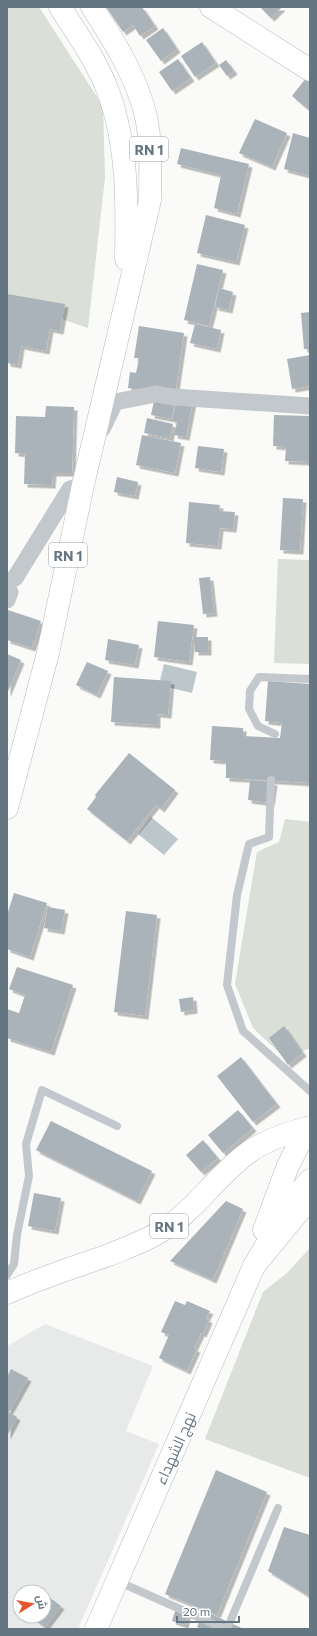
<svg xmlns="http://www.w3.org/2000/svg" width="317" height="1636" viewBox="0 0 317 1636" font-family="Commissioner,Cairo,sans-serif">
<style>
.built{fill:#e8e9e9;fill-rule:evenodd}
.green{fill:#dadfd7}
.water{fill:#bbc7cb}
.building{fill:#aab3b9;filter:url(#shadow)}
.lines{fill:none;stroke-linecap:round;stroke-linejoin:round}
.secondary-casing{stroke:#b3babf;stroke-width:23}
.primary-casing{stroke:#b5babe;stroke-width:23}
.lane{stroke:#c3c8cc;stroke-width:8}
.street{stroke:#c3c8cc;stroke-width:17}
.secondary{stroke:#fff;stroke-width:22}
.primary{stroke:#fff;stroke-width:22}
.labels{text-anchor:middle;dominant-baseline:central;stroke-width:4;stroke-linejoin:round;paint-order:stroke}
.shield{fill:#fff;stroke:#939fa8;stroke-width:1}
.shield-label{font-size:14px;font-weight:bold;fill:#657683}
.street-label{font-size:15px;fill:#657683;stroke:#fff}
</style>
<defs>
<filter id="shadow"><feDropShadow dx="3.5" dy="3.5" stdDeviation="0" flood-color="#0004"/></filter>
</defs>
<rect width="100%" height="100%" fill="#fafaf8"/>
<!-- built -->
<path class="built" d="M45 1324 153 1366 126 1431 159 1444 78 1629H7V1346ZM20 1592H44V1616H20Z"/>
<!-- green -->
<path class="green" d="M7 7H39L103 106 105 178 88 328 7 300Z
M278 559 310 560V664L274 663Z
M285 819 310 822V1048L285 1058 253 1028 235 984 257 852 279 842Z
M310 1248V1478L205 1439 263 1292 287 1273Z"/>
<!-- water -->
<path class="water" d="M164 664 197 672 192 693 159 685Z
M151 817 178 839 164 855 138 834Z"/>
<!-- building -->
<path class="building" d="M106 7H142L155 26 140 36 133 25 123 32Z
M260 7H282L271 18Z
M163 28 177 49 161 61 146 40Z
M202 42 216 63 195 77 181 56Z
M178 59 191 78 172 91 159 72Z
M226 60 234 71 227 76 219 65Z
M306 78 310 81V111L292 96Z
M255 119 287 133 272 167 239 153Z
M293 133 310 138V176L284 169Z
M181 148 249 164 237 214 214 208 221 175 177 164Z
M206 215 245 225 236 262 197 253Z
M197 264 223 270 209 326 184 320Z
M219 288 233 292 229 310 215 307Z
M7 294 65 304 60 331 50 329 46 351 21 346 18 365 7 363Z
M310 312V349H304L301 313Z
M195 324 221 330 217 349 190 343Z
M139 326 184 333 175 395 128 388 130 372 136 373 139 358H134Z
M310 355V386L292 389 287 359Z
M155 396 175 400 172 419 151 415Z
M177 398 193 401 186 437 174 435 177 422 172 421Z
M46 406 74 407 72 473H53L52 485 24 484 25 454 15 453 16 416 45 417Z
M274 415 310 416V462L285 461 286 447 273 446Z
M147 418 173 424 170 438 144 433Z
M142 435 181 443 175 473 136 465Z
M198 446 224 449 221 472 195 468Z
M117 477 138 482 135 496 114 492Z
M283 498 303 499 300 551 280 550Z
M189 502 220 505 219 511 235 512 233 529 220 528 218 546 186 543Z
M210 577 214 613 203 614 199 578Z
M8 610 41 621 32 648 7 640Z
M158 621 194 625 189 662 154 657Z
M195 637H208V652H195Z
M108 639 139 645 135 665 105 660Z
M7 654 21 660 7 694Z
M87 662 108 671 97 695 76 685Z
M114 677 171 681 168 715 157 714V725L111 722Z
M268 681 310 684V783L226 778V761L210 760 212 726 243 728V736L280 738 282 723 265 721Z
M129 753 175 790 161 809 156 805 127 841 87 809 96 797 95 795Z
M250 780 274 782 271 803 248 800Z
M14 893 47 903 30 957 7 949V915Z
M48 907 65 910 61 931 44 928Z
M126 911 157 915 145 1016 114 1012Z
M17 967 73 985 51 1052 7 1038V1009L19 1013 25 995 9 989Z
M193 997 194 1010 181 1012 179 999Z
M284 1026 303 1053 288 1065 269 1038Z
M241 1057 277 1104 253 1122 217 1076Z
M238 1110 253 1128 223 1153 208 1135Z
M51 1121 152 1171 137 1201 36 1150Z
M203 1140 218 1158 201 1172 186 1155Z
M34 1193 61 1198 55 1231 28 1226Z
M226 1201 243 1209 213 1280 170 1261Z
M175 1301 185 1305 187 1301 210 1311 206 1318 209 1320 203 1334 201 1333 194 1348 197 1349 187 1371 159 1358 169 1335 161 1332Z
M11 1369 28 1378 9 1412 17 1417 7 1436V1377Z
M216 1470 267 1492 217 1615 165 1594Z
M284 1527 310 1535V1597L268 1571Z
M46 1595 61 1606 45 1627 30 1616H44V1597Z
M177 1605 189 1608 185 1625 172 1621Z
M204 1611 244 1629H201L197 1627Z"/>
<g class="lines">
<!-- secondary casing -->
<g class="secondary-casing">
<path id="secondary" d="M211 7 310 70
M264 1230 287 1168 307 1128
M96 1629 254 1266 292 1201 310 1180"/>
</g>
<!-- primary casing -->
<g class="primary-casing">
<path id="primary" d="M60 7C78 35 98 63 109 94 128 147 127 204 126 259
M7 808 48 653 83 485 150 200C150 173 152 144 146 117 137 77 114 41 92 7
M254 1266 310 1198
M7 1293C40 1278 75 1267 109 1255 128 1247 149 1240 166 1228 198 1207 218 1174 249 1152 264 1141 291 1132 310 1127"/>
</g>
<!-- lane -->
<path class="lane" d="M275 734 258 726 249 709 250 691 259 677 310 679
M271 780 269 837 249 844 237 895 227 985 243 1031 310 1091
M7 1275 14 1264 17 1235 29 1176 26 1144 42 1090 117 1126
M117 1581 225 1629
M227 1629 278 1508"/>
<!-- street -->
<path class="street" d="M102 429 115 402 156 394 173 397 310 406
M7 582 15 578 70 489 83 485
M7 590 10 592 7 600"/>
<!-- secondary -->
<use href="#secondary" class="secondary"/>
<!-- primary -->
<use href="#primary" class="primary"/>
</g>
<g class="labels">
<!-- shield labels -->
<g class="shield">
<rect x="130" y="137" width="38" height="24" rx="3"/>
<rect x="49" y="543" width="38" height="24" rx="3"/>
<rect x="150" y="1214" width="38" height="24" rx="3"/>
</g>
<g class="shield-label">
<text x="149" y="149">RN 1</text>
<text x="68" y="555">RN 1</text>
<text x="169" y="1226">RN 1</text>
</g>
<!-- street labels -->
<g class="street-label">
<text transform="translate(175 1448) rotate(-66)">نهج الشهداء</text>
</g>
</g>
<!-- border -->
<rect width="317" height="1636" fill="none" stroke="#657683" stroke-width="16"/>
<!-- north arrow -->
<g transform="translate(32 1604) rotate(79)"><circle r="19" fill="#ffffff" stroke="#c1c8cd"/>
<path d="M0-3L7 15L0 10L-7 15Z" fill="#e4572e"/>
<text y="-6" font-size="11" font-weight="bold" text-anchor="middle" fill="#657683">ش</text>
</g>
<!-- scale -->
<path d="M177 1616v6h62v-6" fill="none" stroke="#657683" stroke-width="2"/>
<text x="183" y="1616" font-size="12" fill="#657683" stroke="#ffffff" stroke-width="3" paint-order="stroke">20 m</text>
</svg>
